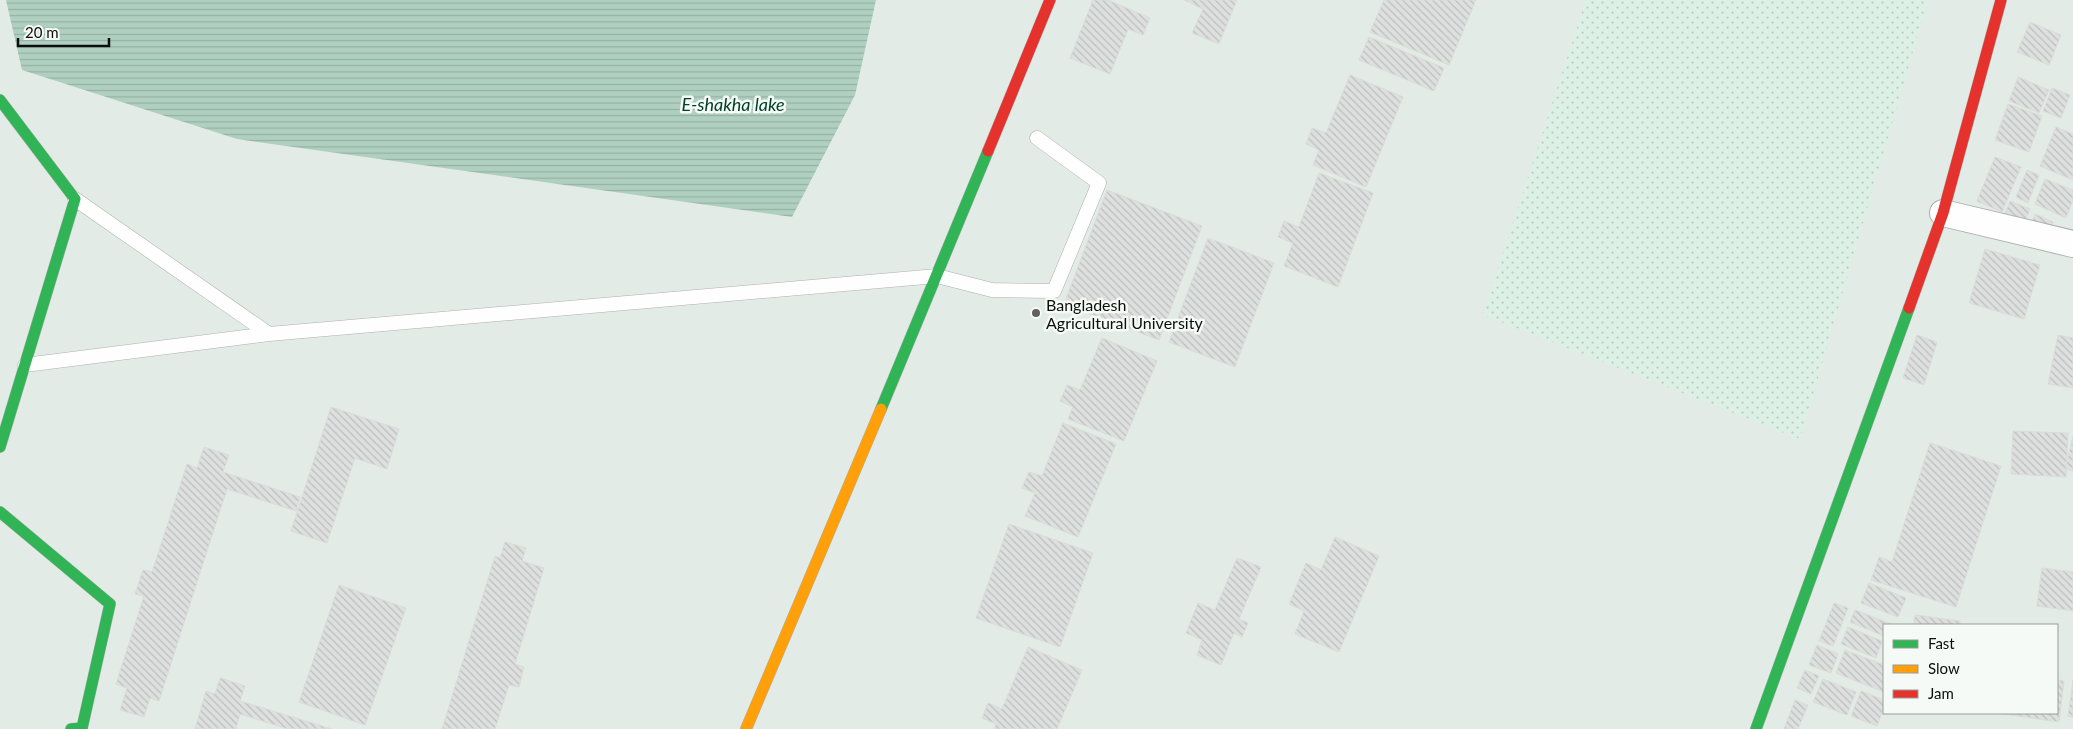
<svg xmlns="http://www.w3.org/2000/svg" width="2073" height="729" viewBox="0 0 2073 729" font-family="Lato,sans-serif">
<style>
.built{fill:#e3ebe6;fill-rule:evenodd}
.park{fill:url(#park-dots)}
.water{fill:url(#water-rules)}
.building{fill:url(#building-back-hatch);stroke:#d9dcda}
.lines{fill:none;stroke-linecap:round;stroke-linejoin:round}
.lane-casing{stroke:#adb0ae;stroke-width:15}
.street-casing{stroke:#adb0ae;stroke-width:28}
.fast-casing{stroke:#adb0ae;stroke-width:12}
.slow-casing{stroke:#adb0ae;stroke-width:12}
.jam-casing{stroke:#adb0ae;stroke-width:12}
.lane{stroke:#fefefe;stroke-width:14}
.street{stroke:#fefefe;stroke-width:26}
.fast{stroke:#30b455;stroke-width:11}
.slow{stroke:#ff9f0a;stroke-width:11}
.jam{stroke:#e5322d;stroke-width:11}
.poi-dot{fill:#5e605f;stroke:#f5faf7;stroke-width:2}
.labels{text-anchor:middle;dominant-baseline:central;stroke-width:5;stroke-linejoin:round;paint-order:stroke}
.poi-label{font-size:16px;fill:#0c0e0d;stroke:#f5faf7;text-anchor:start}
.water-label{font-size:18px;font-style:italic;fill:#01402b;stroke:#f5faf7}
</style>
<defs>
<pattern id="park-dots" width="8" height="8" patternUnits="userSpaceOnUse" patternTransform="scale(1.25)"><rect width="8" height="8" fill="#ddf0e6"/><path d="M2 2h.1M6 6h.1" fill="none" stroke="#bccdc4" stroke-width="1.8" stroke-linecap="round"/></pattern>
<pattern id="water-rules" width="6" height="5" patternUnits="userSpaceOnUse" patternTransform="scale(1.25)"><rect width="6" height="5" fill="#afd0c0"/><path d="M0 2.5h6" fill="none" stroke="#95b1a4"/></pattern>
<pattern id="building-back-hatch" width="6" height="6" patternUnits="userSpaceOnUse" patternTransform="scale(1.25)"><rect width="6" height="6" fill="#dee0df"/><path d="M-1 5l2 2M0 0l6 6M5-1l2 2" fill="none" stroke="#bdbfbe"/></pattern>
</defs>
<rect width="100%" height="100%" fill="#f6f9f7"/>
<!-- built -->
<path class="built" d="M0 0H2073V729H0ZM1884 625H2057V713H1884Z"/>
<!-- park -->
<path class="park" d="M1586 0H1928L1800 439 1483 315Z"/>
<!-- water -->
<path class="water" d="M6 0H876L855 95 792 217 237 139 22 70Z"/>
<!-- building -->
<path class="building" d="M1093 0H1108L1150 18 1143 35 1128 29 1110 74 1070 58Z
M1184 0H1237L1219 44 1192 33 1203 9Z
M1384 0H1476L1449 65 1370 32Z
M2030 22 2061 35 2049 65 2017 52Z
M1369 37 1444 68 1434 91 1359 60Z
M1350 75 1403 97 1366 187 1313 165 1319 150 1306 144 1312 128 1326 133Z
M2018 77 2049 90 2039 113 2009 101Z
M2052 88 2070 95 2061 118 2043 111Z
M2008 104 2042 116 2029 152 1995 140Z
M2056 127 2073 134V180L2040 166Z
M1995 157 2021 167 2002 212 1977 201Z
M2027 170 2039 175 2028 203 2016 197Z
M1319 173 1373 193 1338 287 1284 266 1293 243 1278 237 1284 221 1299 227Z
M2045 179 2073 190V200L2066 218 2035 204Z
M1107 190 1202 226 1159 340 1064 304Z
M2010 201 2030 209 2025 221 2005 213Z
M2035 214 2053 222 2050 232 2031 224Z
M1208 238 1274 263 1235 367 1169 342Z
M1985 249 2040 265 2024 319 1969 303Z
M1917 335 1937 342 1924 385 1903 378Z
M2058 335 2073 338V388L2048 384Z
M1102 338 1157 361 1124 441 1068 419 1073 407 1060 401 1067 385 1080 390Z
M331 407 399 429 387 469 355 458 327 543 291 531Z
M1063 423 1116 444 1078 537 1025 516 1035 493 1022 488 1029 472 1042 476Z
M2013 431 2068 433 2066 477 2011 474Z
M2073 436V471L2065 469Z
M1930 443 2001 466 1956 607 1871 580 1879 557 1892 562Z
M204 447 229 455 223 472 300 497 296 511 227 489 159 701 150 698 144 717 120 710 127 688 116 684 144 596 135 594 143 570 152 572 187 464 197 468Z
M1009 524 1093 553 1060 647 976 618Z
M1335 537 1379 556 1339 652 1295 634 1304 611 1289 604 1306 563 1321 570Z
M505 542 526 548 522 561 544 568 515 664 524 667 519 687 509 685 495 729H442L495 556 500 558Z
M1237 558 1261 567 1239 619 1248 623 1242 637 1234 633 1221 665 1197 655 1202 640 1186 633 1198 603 1215 610Z
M2042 568 2073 572V611L2037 606Z
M1869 583 1906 598 1898 617 1861 603Z
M339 585 406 608 365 725 299 702Z
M1834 603 1848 608 1833 646 1819 641Z
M1855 610 1894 625H1884V636L1850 622Z
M1915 615 1960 621V625H1914Z
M1848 627 1882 641 1876 658 1841 644Z
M1817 645 1838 654 1831 673 1809 665Z
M1028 647 1082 670 1057 729H994L996 724 982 718 988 703 1002 709Z
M1845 650 1884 665V692L1836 673Z
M1805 670 1819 676 1811 694 1797 688Z
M220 678 245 686 240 701 332 729H288L240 714 236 729H195L206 691 215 694Z
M1823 679 1856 692 1847 715 1813 702Z
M2057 680 2064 681 2059 722 2005 714V713H2057Z
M2073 680V717L2068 716Z
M1861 691 1884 700V707L1877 726 1851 716Z
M1795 700 1808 705 1798 729H1784Z"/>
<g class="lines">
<!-- lane casing -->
<g class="lane-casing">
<path id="lane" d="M75 199 269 334
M25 365 269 334 937 276 992 290 1054 291 1099 183 1037 138"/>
</g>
<!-- street casing -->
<g class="street-casing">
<path id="street" d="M1943 213 2073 244"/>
</g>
<!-- fast casing -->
<g class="fast-casing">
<path id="fast" d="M0 100 75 199 0 447
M881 409 988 151
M0 512 110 604 82 728 71 729
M1756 729 1909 308"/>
</g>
<!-- slow casing -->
<g class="slow-casing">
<path id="slow" d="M746 729 881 409"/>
</g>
<!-- jam casing -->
<g class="jam-casing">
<path id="jam" d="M988 151 1050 0
M1909 308 1943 213 2001 0"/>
</g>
<!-- lane -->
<use href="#lane" class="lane"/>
<!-- street -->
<use href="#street" class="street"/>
<!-- fast -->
<use href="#fast" class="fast"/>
<!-- slow -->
<use href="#slow" class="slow"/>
<!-- jam -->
<use href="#jam" class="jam"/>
</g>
<!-- markers -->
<circle class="poi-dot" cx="1036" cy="313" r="5"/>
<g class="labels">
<!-- poi labels -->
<g class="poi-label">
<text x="1046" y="304">Bangladesh<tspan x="1046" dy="18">Agricultural University</tspan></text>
</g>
<!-- water labels -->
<g class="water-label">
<text x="733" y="104">E-shakha lake</text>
</g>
</g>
<!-- legend -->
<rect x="1883" y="624" width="175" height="90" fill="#f5faf7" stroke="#989c99"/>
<rect x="1893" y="640" width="25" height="8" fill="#30b455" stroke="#989c99"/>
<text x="1928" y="649" font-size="15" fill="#0c0e0d">Fast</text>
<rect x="1893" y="665" width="25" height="8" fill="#ff9f0a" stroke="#989c99"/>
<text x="1928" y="674" font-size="15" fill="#0c0e0d">Slow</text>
<rect x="1893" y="690" width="25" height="8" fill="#e5322d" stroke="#989c99"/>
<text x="1928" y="699" font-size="15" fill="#0c0e0d">Jam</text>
<!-- scale -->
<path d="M18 38v8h91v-8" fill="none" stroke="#0c0e0d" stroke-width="2.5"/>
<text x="25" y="38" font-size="15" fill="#0c0e0d" stroke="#f5faf7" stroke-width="4" paint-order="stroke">20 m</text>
</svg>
